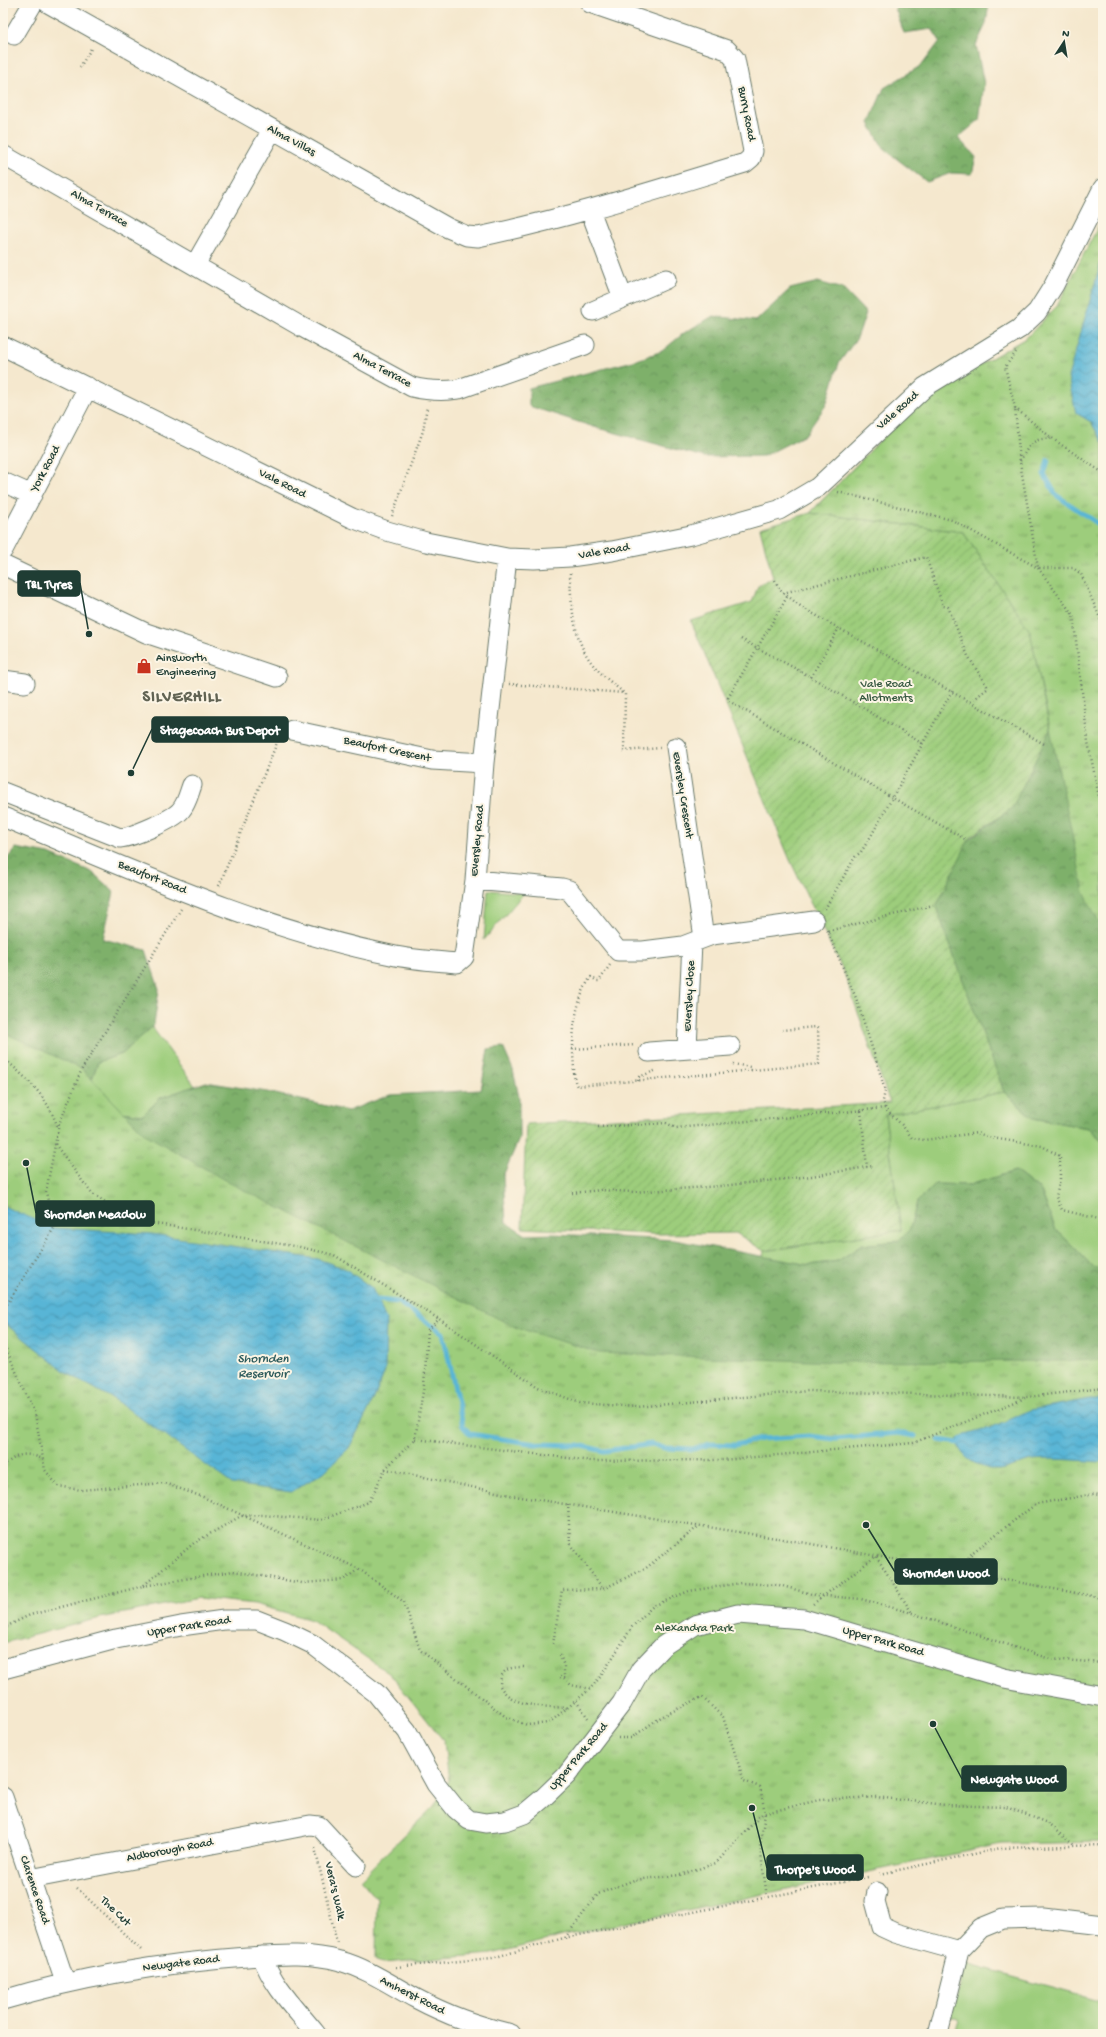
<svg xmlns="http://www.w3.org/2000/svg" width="1106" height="2037" viewBox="0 0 1106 2037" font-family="'Gochi Hand',sans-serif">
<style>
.grass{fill:#9dcd7b;stroke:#5e8558}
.forest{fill:url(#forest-crowns);stroke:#4e7650}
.park{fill:url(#park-tufts);stroke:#5e8558}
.garden{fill:url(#garden-furrows);stroke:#5e8558}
.water{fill:url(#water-waves);stroke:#3c7985}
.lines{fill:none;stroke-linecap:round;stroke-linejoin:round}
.stream{stroke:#58b5d6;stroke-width:5}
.minor-casing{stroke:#6a796a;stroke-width:21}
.path{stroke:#6a796a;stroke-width:2.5;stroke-dasharray:1 3;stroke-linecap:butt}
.minor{stroke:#fff;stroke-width:19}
.labels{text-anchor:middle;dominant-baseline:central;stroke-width:4;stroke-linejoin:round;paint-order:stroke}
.street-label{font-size:12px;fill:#1f3d34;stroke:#fcf5e5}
.poi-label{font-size:12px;fill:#1f3d34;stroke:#fcf5e5;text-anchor:start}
.park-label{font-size:12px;fill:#385a42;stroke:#fcf5e5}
.water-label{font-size:13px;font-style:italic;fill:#2d5b5c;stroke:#fcf5e5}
.district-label{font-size:16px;font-weight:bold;letter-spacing:1px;fill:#616353;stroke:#fcf5e5}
.leader{fill:none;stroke:#1f3d34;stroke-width:1.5}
.callout-dot{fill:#1f3d34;stroke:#fcf5e5;stroke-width:1.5}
.callout{fill:#1f3d34;stroke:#1f3d34;stroke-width:1.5}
.callout-label{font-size:13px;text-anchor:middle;font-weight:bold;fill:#fff}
</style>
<defs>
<pattern id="forest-crowns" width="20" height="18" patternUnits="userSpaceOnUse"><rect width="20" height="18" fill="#7eb06b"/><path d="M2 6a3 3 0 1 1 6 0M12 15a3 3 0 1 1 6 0" fill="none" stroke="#679059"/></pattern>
<pattern id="park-tufts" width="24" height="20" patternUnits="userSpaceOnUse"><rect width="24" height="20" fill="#9dcd7b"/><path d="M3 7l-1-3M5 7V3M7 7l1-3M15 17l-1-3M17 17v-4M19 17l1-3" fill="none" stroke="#7fa866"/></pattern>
<pattern id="garden-furrows" width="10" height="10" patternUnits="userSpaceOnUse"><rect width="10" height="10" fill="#9dcd7b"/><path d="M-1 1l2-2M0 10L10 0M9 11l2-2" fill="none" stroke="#7fa866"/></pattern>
<pattern id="water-waves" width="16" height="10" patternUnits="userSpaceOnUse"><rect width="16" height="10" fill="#58b5d6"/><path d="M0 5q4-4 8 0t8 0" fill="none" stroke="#4894ae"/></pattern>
</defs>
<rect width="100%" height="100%" fill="#fcf5e5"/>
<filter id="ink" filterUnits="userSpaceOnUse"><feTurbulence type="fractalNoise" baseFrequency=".025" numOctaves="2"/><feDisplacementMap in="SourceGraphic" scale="8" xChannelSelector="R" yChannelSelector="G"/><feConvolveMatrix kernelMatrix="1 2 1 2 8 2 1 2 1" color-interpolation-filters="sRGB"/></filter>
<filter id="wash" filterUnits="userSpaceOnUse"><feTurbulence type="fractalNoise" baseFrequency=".012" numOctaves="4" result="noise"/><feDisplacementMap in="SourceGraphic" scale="16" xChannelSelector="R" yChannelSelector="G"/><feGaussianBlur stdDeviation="0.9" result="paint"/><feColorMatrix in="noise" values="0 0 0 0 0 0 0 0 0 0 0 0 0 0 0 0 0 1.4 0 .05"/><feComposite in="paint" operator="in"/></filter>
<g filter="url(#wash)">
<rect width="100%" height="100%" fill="#f5e8ce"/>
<!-- grass -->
<path class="grass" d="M488 890 524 893 484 940Z
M152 1027 195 1086 160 1098 143 1115 105 1110 85 1098 98 1062 122 1054Z
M1004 1092 1033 1118 1088 1128 1103 1141V1271L1093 1267 1055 1228 1041 1191 1015 1171 970 1185 935 1184 917 1202 910 1229 898 1241 862 1245 838 1261 810 1265 763 1257 764 1251 901 1230 885 1115Z
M966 1964 1103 2002V2034H975L956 2029 959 2019 951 2017Z"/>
<!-- forest -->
<path class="forest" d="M905 3C912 3 922 1 929 3 938 5 947 8 957 3H989L986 24 976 45 984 84 979 120 958 138 976 157 972 174 951 173 927 182 884 149 869 123 884 88 922 65 940 41 932 29 904 33 895 8Z
M818 282 843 289 866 313 857 338 839 363 826 405 805 435 764 456 704 457 594 427 529 406V388L637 360 662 351 684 333 713 316 756 321 790 289Z
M1026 338 1005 367 1015 408 1020 462 1037 568H1073L1081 574 1103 625V1141L1088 1128 1033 1118 1004 1092 936 907 968 840 1012 808 1050 730 1030 631 963 532 810 513 898 422 935 391Z
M16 848 49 854 92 872 114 892 103 939 146 950 159 989 154 1025 122 1054 98 1062 85 1098 105 1110 143 1115 160 1098 206 1082 267 1092 348 1111 390 1095 481 1090 488 1049 503 1047 513 1070 519 1097V1139L503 1176 506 1222 526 1235 553 1234 674 1240 810 1265 838 1261 862 1245 898 1241 910 1229 917 1202 935 1184 970 1185 1015 1171 1041 1191 1055 1228 1093 1267 1103 1271V1372L609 1364 531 1341 3 1112V864Z"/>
<!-- park -->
<path class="park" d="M1103 217V931L1084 892 1030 632 963 532 810 513 898 422 935 391 1026 338 1057 306Z
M3 1032 82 1069 145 1134 228 1182 515 1327 599 1353 834 1362 1062 1361 1103 1360V1842L1002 1844 563 1936 492 1954 383 1963 376 1959 377 1899 360 1879 434 1806 449 1781 444 1741 390 1674 312 1620 255 1604 198 1598 100 1618 3 1643Z"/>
<!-- garden -->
<path class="garden" d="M810 513 963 532 1030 631 1050 730 1012 808 970 837 936 907 1004 1092 885 1115 901 1230 764 1251 736 1233 652 1234 522 1228 526 1124 890 1103 844 973 790 860 691 621 752 602 758 586 773 578 760 528Z"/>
<!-- water -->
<path class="water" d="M1103 255V443L1091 422 1076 413 1068 377Z
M3 1206 54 1228 152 1234 318 1259 346 1269 372 1288 386 1319 385 1371 373 1401 349 1448 324 1472 291 1492 232 1484 117 1401 67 1373 3 1322Z
M1089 1399H1103V1460L1099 1462C1076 1460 1054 1458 1031 1460 1022 1462 1003 1471 996 1470 981 1469 955 1456 958 1438L962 1436 990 1428 1030 1410Z"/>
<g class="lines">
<!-- stream -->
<path class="stream" d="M1048 460 1044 474 1056 495 1103 527
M378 1300 398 1302 443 1333 463 1426 470 1434 536 1444 578 1445 604 1451 652 1444 664 1448 693 1449 710 1444 735 1445 761 1439 809 1436 835 1439 898 1433 915 1436
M939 1440 958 1443"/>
</g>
</g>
<g filter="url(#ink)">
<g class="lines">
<!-- minor casing -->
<g class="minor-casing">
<path id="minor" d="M48 3 448 228 467 236 478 237C569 218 656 190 745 163L751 158 753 151 735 59 727 50 590 3
M14 35 33 3
M3 155 300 326 412 387C429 391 442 392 459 389L585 345
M590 210 623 298
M195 265 272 130
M593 311 666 279
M3 346 352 518 387 531 426 542 507 558 534 559 570 557 612 551 691 535 779 510 818 487 925 387 1019 329 1037 312 1054 285 1103 188
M3 482 32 495
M3 550 88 387
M3 565 146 633 277 677
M3 680 25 683
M292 730 432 760 484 763
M676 747 704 938
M3 792 120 838C132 837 173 820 181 810 187 803 189 793 192 785
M3 817C130 869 256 928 391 955 413 960 436 961 457 963L464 957 475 880 484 763 507 558
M475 880 562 888 569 890 618 951H643L683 946 712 935 814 921
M687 1048 692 943
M649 1052 730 1046
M3 1669 116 1639 181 1626 224 1620H257L285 1631 312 1644 376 1693 407 1731 436 1784 456 1809 469 1820 486 1823 505 1821 524 1814 542 1799 566 1776 622 1703 641 1669 663 1646 695 1625 738 1614 804 1619 1004 1678 1103 1696
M3 1797 65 1982
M30 1879 310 1825 319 1826 356 1866
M877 1892 875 1901 882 1927 895 1933 959 1951
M262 1956C273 1987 296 2009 316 2034
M3 2000C83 1976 164 1963 247 1957 277 1955 310 1952 340 1961 366 1968 391 1985 415 1998 449 2016 475 2025 511 2034
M938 2034 959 1951 981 1928 1003 1919 1043 1918 1103 1925"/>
</g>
<!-- path -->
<path class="path" d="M80 67 92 47
M1016 352 1005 367 1015 408 1020 462 1038 568H1073L1081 574 1103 625
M1015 408 1053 439 1103 473
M1020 461C1029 446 1032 437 1052 439
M838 492 952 520 1038 568 1073 615 1088 742 1103 817
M392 516 423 431 427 406
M570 573C571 605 573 645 597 669 605 678 616 686 625 694L624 751 660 748
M775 580 780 590 803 608 1046 745
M783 593 926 557 943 606 948 607 968 656 987 686V689L970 702
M787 597 728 698 729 701 893 798 965 839
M741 639 811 677 923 744
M811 677 839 628
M509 684 624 693
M219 886 278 740
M825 909 855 857 861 852 871 836 952 691
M827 930 856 998 878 1066 885 1091 883 1101 886 1110 902 1125 912 1138 924 1140 977 1133 992 1138 1042 1146 1060 1156V1179L1056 1197 1062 1210 1103 1220
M828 931 933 905
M610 965 599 981H597L591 977C574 1001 571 1039 574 1068 574 1074 574 1081 577 1086L819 1064 818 1029 816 1027 782 1030
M572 1049 634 1045
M3 1057C28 1081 46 1093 58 1128
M733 1064 750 1067 751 1070
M638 1081 639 1077 657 1070
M861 1111 867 1167
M598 1127 666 1123 676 1128 885 1108
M55 1144 92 1194 136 1220
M572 1193 601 1190 634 1192 721 1186 812 1176 873 1166
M54 1227 46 1192 59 1124 82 1069 181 909
M3 1311 54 1228 70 1212 138 1221 300 1247 334 1255 439 1319
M3 1342 35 1414 45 1470 58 1486 81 1490 164 1483 203 1497 359 1569 404 1602 420 1650 506 1717 527 1725 549 1723 590 1689 601 1676 632 1627 653 1606 689 1591 741 1583 779 1585 815 1595 861 1599 912 1613 1050 1659 1103 1663
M3 1389V1434
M415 1439 591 1461 722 1460 913 1443 1025 1398
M3 1466C18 1454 24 1451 43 1459
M385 1469 515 1496 801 1542 1103 1598
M568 1504 570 1543 603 1589
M958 1570 973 1552 1036 1504 1094 1494 1103 1496
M143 1586 233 1571 302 1583 343 1580 359 1569
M813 1604 876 1556 912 1613
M3 1628 30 1615 143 1586 194 1543 241 1516 262 1515 321 1520 369 1502 385 1469 415 1439 424 1385 428 1330 439 1319 538 1387 580 1403 637 1407 808 1391 1028 1397 1103 1388
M553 1644 562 1590 603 1589 646 1568 699 1526
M560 1655 564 1666V1678
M524 1667C508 1667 500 1670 500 1686 512 1708 545 1706 567 1708
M560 1677 564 1678 571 1685 590 1689
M576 1701 588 1718
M618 1738H631L661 1717 702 1697 723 1717 744 1781 760 1787 765 1813 760 1847 767 1897
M315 1848 337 1943
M880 1874 1001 1848 1103 1845
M77 1888 142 1951
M565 1938 598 1894 634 1880 680 1875 716 1863 762 1814 819 1800 876 1797 946 1805 1006 1807 1045 1822 1074 1845
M396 1967 492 1958 564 1938 868 1877"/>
<!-- minor -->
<use href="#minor" class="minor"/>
</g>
</g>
<!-- icons -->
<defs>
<g id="shop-bare" transform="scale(1.2)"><path d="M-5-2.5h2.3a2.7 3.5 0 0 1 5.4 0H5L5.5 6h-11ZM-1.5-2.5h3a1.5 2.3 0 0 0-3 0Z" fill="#c8321e" stroke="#fcf5e5" stroke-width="2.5" paint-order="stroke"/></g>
</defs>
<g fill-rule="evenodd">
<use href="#shop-bare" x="144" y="666"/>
</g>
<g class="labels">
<!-- street labels -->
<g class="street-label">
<text transform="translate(746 114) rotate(79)">Burry Road</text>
<text transform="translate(291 141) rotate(29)">Alma Villas</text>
<text transform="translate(99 209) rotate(30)">Alma Terrace</text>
<text transform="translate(382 370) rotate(28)">Alma Terrace</text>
<text transform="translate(898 411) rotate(-42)">Vale Road</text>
<text transform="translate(46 469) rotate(-62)">York Road</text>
<text transform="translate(282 484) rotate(27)">Vale Road</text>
<text transform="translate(604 552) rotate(-10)">Vale Road</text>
<text transform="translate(387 750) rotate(12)">Beaufort Crescent</text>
<text transform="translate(682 795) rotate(81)">Eversley Crescent</text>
<text transform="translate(478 841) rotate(-85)">Eversley Road</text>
<text transform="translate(152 878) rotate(22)">Beaufort Road</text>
<text transform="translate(690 996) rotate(-87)">Eversley Close</text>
<text transform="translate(189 1627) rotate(-9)">Upper Park Road</text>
<text transform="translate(883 1642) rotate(16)">Upper Park Road</text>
<text transform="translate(579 1757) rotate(-50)">Upper Park Road</text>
<text transform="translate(170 1851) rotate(-11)">Aldborough Road</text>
<text transform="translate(34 1890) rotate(71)">Clarence Road</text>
<text transform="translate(334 1891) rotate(77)">Vera's Walk</text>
<text transform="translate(115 1912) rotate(44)">The Cut</text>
<text transform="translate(181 1964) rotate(-7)">Newgate Road</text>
<text transform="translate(412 1996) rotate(27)">Amherst Road</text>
</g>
<!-- poi labels -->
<g class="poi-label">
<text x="156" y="659">Ainsworth<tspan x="156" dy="14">Engineering</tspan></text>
</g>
<!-- park labels -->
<g class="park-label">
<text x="886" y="685">Vale Road<tspan x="886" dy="14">Allotments</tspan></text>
<text x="694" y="1629">Alexandra Park</text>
</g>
<!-- water labels -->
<g class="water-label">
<text x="263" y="1359">Shornden<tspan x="263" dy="15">Reservoir</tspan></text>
</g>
<!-- district labels -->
<g class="district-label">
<text x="182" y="698">SILVERHILL</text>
</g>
</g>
<!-- callouts -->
<path class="leader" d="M89 634L80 583M131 773L152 729M26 1163L36 1213M866 1525L895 1572M933 1724L962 1779M752 1808L767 1868"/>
<g class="callout-dot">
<circle cx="89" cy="634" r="4"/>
<circle cx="131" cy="773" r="4"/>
<circle cx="26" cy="1163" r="4"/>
<circle cx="866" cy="1525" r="4"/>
<circle cx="933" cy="1724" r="4"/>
<circle cx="752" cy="1808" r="4"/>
</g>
<g class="callout">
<rect x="18" y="571" width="62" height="25" rx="4"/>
<rect x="152" y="717" width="136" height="25" rx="4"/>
<rect x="36" y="1201" width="118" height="25" rx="4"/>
<rect x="895" y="1559" width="102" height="25" rx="4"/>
<rect x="962" y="1766" width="104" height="25" rx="4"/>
<rect x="767" y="1855" width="96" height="25" rx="4"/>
</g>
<g class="callout-label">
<text x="49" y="588">T&amp;L Tyres</text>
<text x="220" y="734">Stagecoach Bus Depot</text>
<text x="95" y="1218">Shornden Meadow</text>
<text x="946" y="1577">Shornden Wood</text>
<text x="1014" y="1783">Newgate Wood</text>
<text x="815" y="1873">Thorpe's Wood</text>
</g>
<!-- margin -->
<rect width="1106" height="2037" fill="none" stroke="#fcf5e5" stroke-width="16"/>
<!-- north arrow -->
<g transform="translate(1064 42) rotate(12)" stroke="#fcf5e5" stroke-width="3" paint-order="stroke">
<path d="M0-3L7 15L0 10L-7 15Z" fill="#1f3d34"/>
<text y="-6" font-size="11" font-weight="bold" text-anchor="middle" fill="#1f3d34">N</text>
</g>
</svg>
